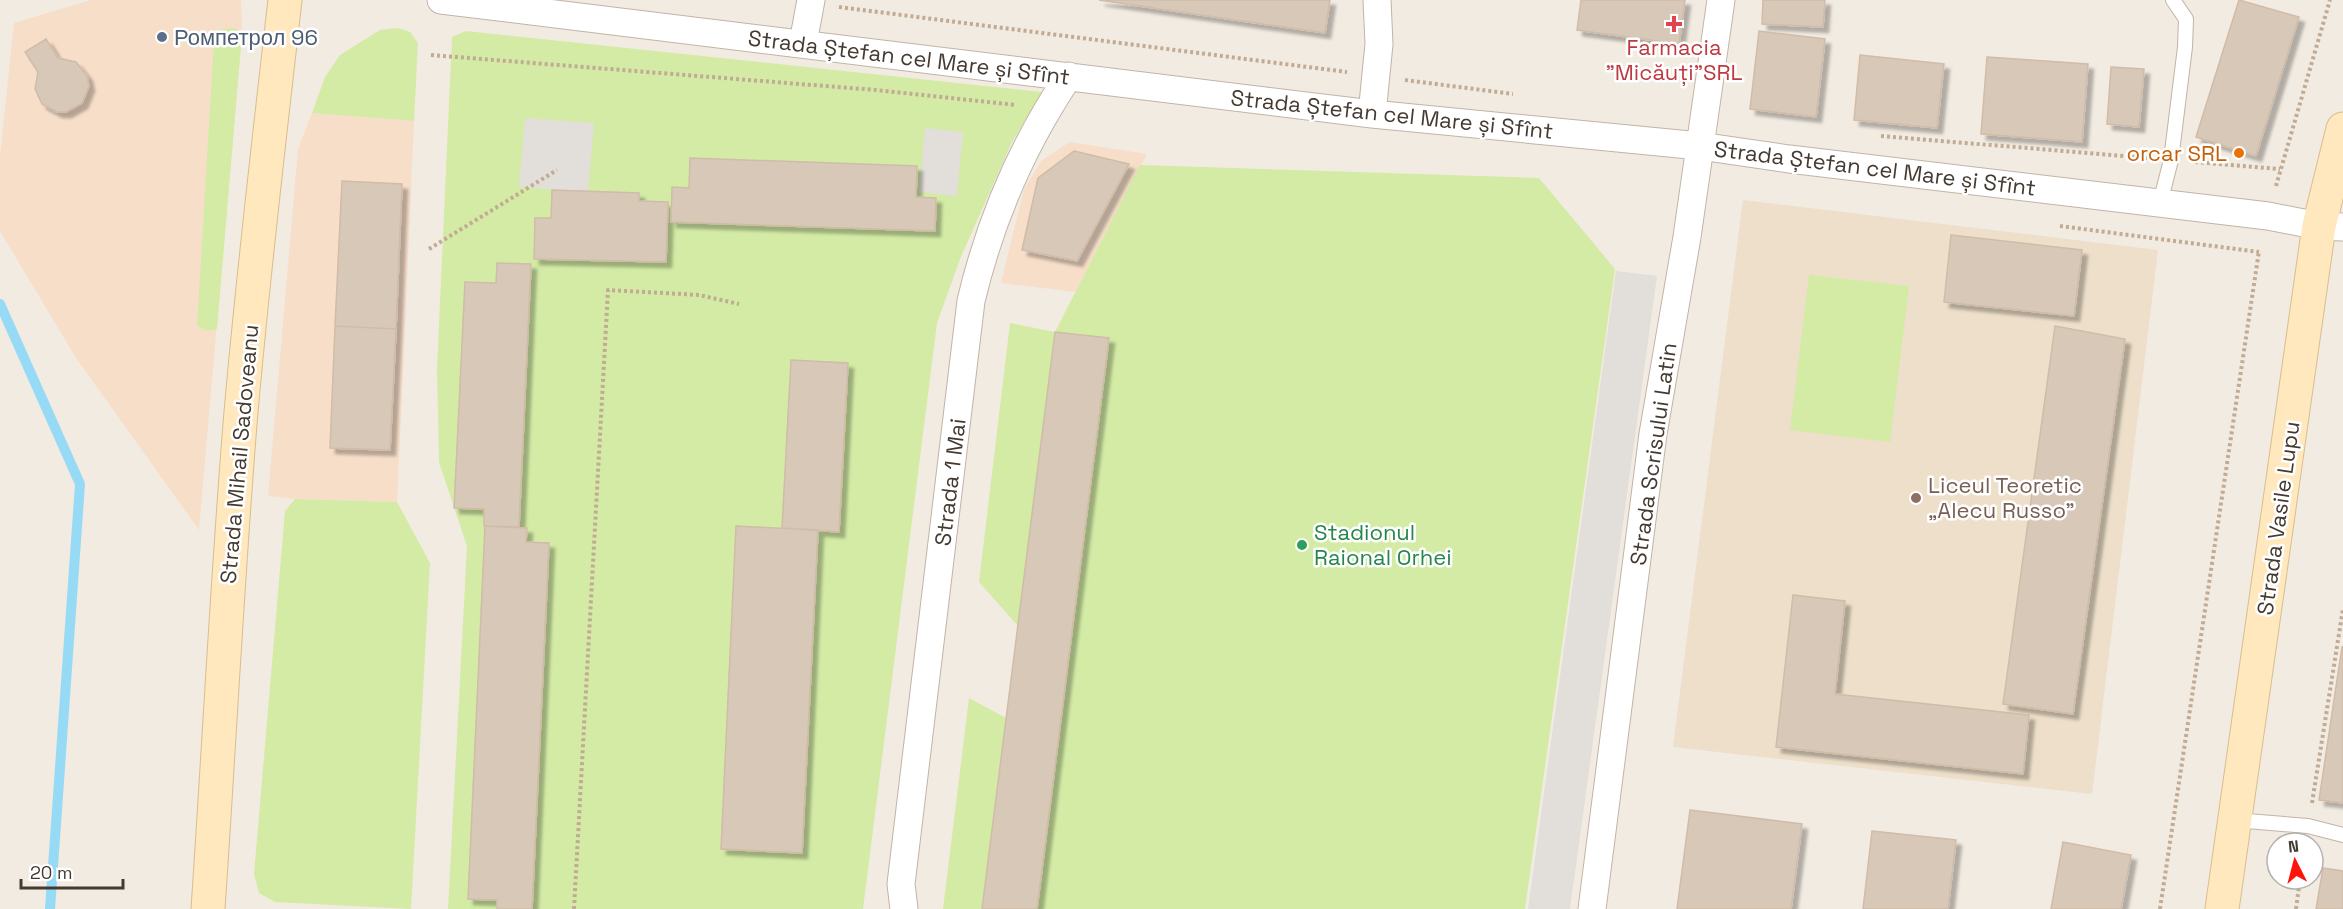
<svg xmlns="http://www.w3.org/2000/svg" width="2343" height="909" viewBox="0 0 2343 909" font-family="'Space Grotesk',sans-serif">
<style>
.commercial{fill:#f7dec9}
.education{fill:#eddfc9}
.green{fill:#d3eba5}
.parking{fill:#e2deda}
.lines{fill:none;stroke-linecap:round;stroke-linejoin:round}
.stream{stroke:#97daf6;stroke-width:10}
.building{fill:#d8c8b8;stroke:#d0bca8;stroke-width:1.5;filter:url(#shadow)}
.lane-casing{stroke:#c1b4a6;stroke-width:16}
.street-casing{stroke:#c1b4a6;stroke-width:29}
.secondary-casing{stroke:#d9bd8e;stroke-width:35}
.path{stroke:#c1ab93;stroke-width:4;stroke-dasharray:3 3;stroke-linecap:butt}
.lane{stroke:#fff;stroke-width:14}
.street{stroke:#fff;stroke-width:27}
.secondary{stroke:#ffe8be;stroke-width:33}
.health-dot{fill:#e0444e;stroke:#fff;stroke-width:2}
.service-dot{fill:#5c6f8a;stroke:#fff;stroke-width:2}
.food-dot{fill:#e8710a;stroke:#fff;stroke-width:2}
.education-dot{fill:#8d6e63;stroke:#fff;stroke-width:2}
.leisure-dot{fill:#2e9e5b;stroke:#fff;stroke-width:2}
.labels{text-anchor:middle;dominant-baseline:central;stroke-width:5;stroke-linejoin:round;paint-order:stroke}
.service-label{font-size:22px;fill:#4e5e75;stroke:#fff;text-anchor:start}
.health-label{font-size:22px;fill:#be3a42;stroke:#fff}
.street-label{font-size:22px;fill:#443a31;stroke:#fff}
.food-label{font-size:22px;fill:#c56008;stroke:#fff;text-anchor:end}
.education-label{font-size:22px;fill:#785e54;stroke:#fff;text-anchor:start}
.leisure-label{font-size:22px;fill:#27864d;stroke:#fff;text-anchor:start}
</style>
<defs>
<filter id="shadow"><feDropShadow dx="5.5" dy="5.5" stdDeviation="1.5" flood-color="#0004"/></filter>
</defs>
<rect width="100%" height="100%" fill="#f2ebe1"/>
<!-- commercial -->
<path class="commercial" d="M91 0H241L242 34 199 530 76 358 0 231V156L14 23Z
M312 113 414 121 397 502 295 499 268 496 298 149Z
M1070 142 1147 154 1075 292 1001 283 1024 189 1042 160Z"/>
<!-- education -->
<path class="education" d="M1743 200 2158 250 2092 794 1673 747Z"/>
<!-- green -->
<path class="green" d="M235 28 242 34 217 329 207 331 197 326 214 41 216 32 223 29Z
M398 28 410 32 418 43 414 121 312 113 325 77 340 55 380 30Z
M466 31 1042 92 1012 142 960 259 937 323 863 909H448L467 546 439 462 437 369 452 37Z
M1140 165 1539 178 1615 269 1525 909H943L969 698 1006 718 1018 626 979 582 1010 323 1055 332Z
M1809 275 1909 286 1890 442 1790 430Z
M295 499 397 502 430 563 411 909 275 902 259 893 254 874 285 511Z"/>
<!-- parking -->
<path class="parking" d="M525 118 594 123 588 192 519 187Z
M925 128 963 132 957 196 919 192Z
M1616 271 1657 276 1570 909H1528Z"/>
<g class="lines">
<!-- stream -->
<path class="stream" d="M0 304 80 484 50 909"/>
</g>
<!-- building -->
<path class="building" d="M1099 0H1330L1325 33Z
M1581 0H1685L1679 44 1577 30Z
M1763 0H1825L1823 27 1762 24Z
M2239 0 2299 17 2256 156 2196 137Z
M1759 31 1825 39 1816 117 1750 109Z
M46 39 58 58 76 62 87 76 89 86 82 103 66 112H57L42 104 35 89 38 72 25 52Z
M1860 55 1944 64 1937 128 1854 120Z
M1987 57 2088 64 2082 142 1981 134Z
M2111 67 2144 69 2139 127 2107 124Z
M1074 151 1129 164 1077 261 1022 250 1038 178Z
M690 158 917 166 916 197 936 198 935 231 671 222 672 187 689 188Z
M342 181 402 184 396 329 335 326Z
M552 190 639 193V201L668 202 666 262 534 259 535 218H551Z
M1951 235 2082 250 2074 316 1944 302Z
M497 263 531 264 519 527 484 526V509L454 508 465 282 496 283Z
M335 326 396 329 390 450 330 448Z
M2055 326 2125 339 2073 714 2003 704Z
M1055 332 1109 338 1037 909H982Z
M791 360 848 363 839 532 782 528Z
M485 526 527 528 526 542 549 543 532 909H497V900L468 899Z
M736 526 818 530 802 853 721 849Z
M1793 595 1845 601 1835 694 2029 715 2023 774 1776 747Z
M2342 647H2343V803L2319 800Z
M1690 810 1802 824 1791 909H1677Z
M1872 831 1956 840 1948 909H1863Z
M2063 842 2131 855 2121 909H2051Z
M2323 868 2343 871V909H2316Z"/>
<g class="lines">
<!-- lane casing -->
<g class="lane-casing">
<path id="lane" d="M2160 203 2171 160 2185 47 2186 19 2173 0
M2235 820 2308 826 2343 835"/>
</g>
<!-- street casing -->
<g class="street-casing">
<path id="street" d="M441 0 1372 114 1700 146 1789 159 2268 216 2319 226 2343 227
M803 43 811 0
M1372 114 1379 44 1377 0
M904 909 901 884 971 301C990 221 1023 144 1069 76
M1592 909 1653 434 1687 237 1721 0"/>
</g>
<!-- secondary casing -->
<g class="secondary-casing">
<path id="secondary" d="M208 909C219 747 227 586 240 424 252 282 269 141 285 0
M2222 909 2319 226 2343 129"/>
</g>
<!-- path -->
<path class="path" d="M839 7 1347 72
M431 55 876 90 1016 105
M1405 80 1513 94
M1881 136 2148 158
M2195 162 2280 169
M2276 186 2330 0
M2060 226 2259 252
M429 249 557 170
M2312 803 2343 609
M574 909 608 290 699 295 739 304
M2160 909 2259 251
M2296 909 2300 879"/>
<!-- lane -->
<use href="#lane" class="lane"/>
<!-- street -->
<use href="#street" class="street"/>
<!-- secondary -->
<use href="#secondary" class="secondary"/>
</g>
<!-- markers -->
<path class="health-dot" d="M1671 15h6v6h6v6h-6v6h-6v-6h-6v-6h6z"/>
<circle class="service-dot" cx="162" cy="37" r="6"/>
<circle class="food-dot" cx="2239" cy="153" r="6"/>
<circle class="education-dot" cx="1916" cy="498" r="6"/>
<circle class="leisure-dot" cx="1302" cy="545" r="6"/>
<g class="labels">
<!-- service labels -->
<g class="service-label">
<text x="174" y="37">Ромпетрол 96</text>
</g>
<!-- health labels -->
<g class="health-label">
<text x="1674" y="47">Farmacia<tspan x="1674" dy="25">"Micăuți"SRL</tspan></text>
</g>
<!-- street labels -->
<g class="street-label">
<text transform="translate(909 57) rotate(7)">Strada Ștefan cel Mare și Sfînt</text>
<text transform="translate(1392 114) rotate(6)">Strada Ștefan cel Mare și Sfînt</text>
<text transform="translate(1875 168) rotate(7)">Strada Ștefan cel Mare și Sfînt</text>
<text transform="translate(239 454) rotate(-85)">Strada Mihail Sadoveanu</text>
<text transform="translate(1653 454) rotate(-82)">Strada Scrisului Latin</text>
<text transform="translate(950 482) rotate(-83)">Strada 1 Mai</text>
<text transform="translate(2278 518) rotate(-82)">Strada Vasile Lupu</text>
</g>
<!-- food labels -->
<g class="food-label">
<text x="2227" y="153">orcar SRL</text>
</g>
<!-- education labels -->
<g class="education-label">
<text x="1928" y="485">Liceul Teoretic<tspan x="1928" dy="25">„Alecu Russo”</tspan></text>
</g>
<!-- leisure labels -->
<g class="leisure-label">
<text x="1314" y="532">Stadionul<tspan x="1314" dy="25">Raional Orhei</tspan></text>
</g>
</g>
<!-- north arrow -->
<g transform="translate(2295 861) rotate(354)"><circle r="28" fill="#ffffff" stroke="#b4b0ad" stroke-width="1.5"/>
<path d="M0-4.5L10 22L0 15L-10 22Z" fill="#ff140b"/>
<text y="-9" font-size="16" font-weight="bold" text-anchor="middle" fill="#443a31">N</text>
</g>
<!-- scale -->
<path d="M21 879v9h102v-9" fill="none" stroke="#443a31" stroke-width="3"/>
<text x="30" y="879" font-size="18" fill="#443a31" stroke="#ffffff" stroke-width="4.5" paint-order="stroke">20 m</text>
</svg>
